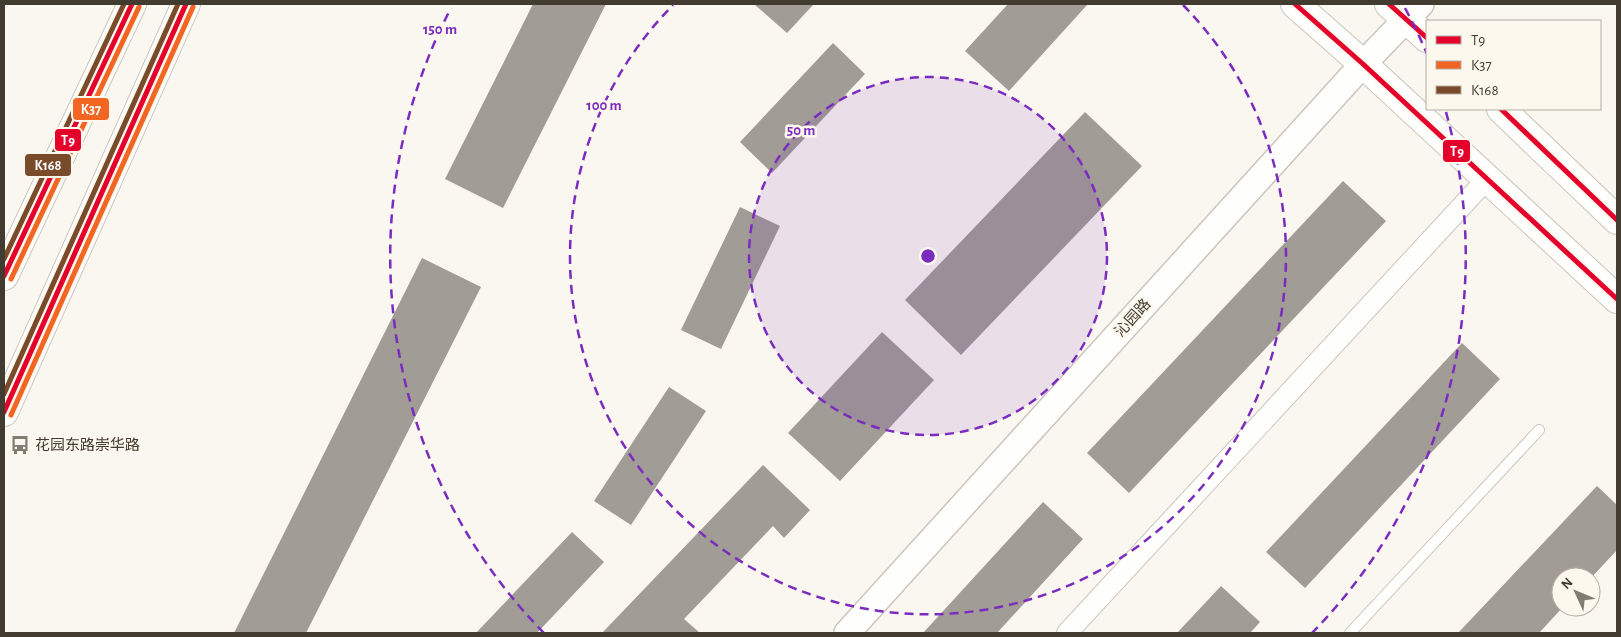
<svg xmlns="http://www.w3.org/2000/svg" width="1621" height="637" viewBox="0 0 1621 637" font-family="'Alegreya Sans','Noto Sans SC',sans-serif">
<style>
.building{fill:#a19c95}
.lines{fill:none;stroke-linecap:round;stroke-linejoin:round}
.service-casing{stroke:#cac6be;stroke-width:12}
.minor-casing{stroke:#cac6be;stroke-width:22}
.tertiary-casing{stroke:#cac6be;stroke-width:28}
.secondary-casing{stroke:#cac6be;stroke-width:30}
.primary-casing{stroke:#cac6be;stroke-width:30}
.service{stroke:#fefefd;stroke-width:10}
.minor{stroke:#fefefd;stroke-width:20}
.tertiary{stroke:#fefefd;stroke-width:25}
.secondary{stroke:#fefefd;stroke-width:28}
.primary{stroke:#fefefd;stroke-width:28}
.bus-1-casing{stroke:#fdf8ed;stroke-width:9}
.bus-2-casing{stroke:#fdf8ed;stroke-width:9}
.bus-3-casing{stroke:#fdf8ed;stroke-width:9}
.bus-1{stroke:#e4002b;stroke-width:5}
.bus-2{stroke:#f26522;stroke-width:5}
.bus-3{stroke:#7a4b2a;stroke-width:5}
.ring{fill:none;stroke:#7b2cbf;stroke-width:2.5;stroke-dasharray:9 6}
.labels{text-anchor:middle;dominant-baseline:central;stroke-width:5;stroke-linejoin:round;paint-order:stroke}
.street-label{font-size:15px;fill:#413b30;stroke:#fdf8ed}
.poi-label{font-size:15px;fill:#413b30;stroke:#fdf8ed;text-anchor:start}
.centre{fill:#7b2cbf;stroke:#fdf8ed;stroke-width:2.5}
.ring-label{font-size:15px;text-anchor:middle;font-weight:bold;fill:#7b2cbf;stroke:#fdf8ed;stroke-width:5;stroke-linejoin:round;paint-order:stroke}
.line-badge{stroke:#fdf8ed;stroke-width:2}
.badge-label{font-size:14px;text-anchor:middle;font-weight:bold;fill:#fff}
</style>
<rect width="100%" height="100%" fill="#faf7f0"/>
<!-- building -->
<path class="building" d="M533 4H606L503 208 445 179Z
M754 4H814L787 33Z
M1008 4H1088L1009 91 965 51Z
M833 43 865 74 772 173 740 142Z
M1085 112 1142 166 961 355 905 300Z
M1343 181 1386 221 1129 493 1087 453Z
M740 207 780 226 721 349 681 330Z
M422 258 481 287 350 546 306 633H234Z
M882 332 934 380 840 481 788 433Z
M1462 343 1500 379 1305 588 1266 552Z
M669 387 706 411 631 525 594 501Z
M763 465 810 510 784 538 773 526 684 619 700 633H602Z
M1597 486 1617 505V550L1591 578 1561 577V607H1563L1539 633H1458Z
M1043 502 1083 539 997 633H923Z
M572 532 604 562 537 633H476Z
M1221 586 1260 622 1250 633H1177Z"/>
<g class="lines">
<!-- service casing -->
<g class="service-casing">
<path id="service" d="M1350 633 1539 430"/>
</g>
<!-- minor casing -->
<g class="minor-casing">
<path id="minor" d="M1067 633 1487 179"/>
</g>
<!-- tertiary casing -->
<g class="tertiary-casing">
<path id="tertiary" d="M847 633 1363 64 1421 4"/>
</g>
<!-- secondary casing -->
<g class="secondary-casing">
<path id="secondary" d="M1295 4 1363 64 1617 299
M1389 4 1427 38
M1501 109 1617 220"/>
</g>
<!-- primary casing -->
<g class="primary-casing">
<path id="primary" d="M4 276 132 4
M4 412 186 4"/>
</g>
<!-- service -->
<use href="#service" class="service"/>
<!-- minor -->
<use href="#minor" class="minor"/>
<!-- tertiary -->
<use href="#tertiary" class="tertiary"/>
<!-- secondary -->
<use href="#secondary" class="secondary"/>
<!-- primary -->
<use href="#primary" class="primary"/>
<!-- bus-1 casing -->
<g class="bus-1-casing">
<path id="bus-1" d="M1295 4 1363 64 1617 299
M1389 4 1427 38
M1501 109 1617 220
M4 276 132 4
M4 412 186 4"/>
</g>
<!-- bus-2 casing -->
<g class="bus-2-casing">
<path id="bus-2" d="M11 279 139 7
M11 415 193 7"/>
</g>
<!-- bus-3 casing -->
<g class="bus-3-casing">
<path id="bus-3" d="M4 259 124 4
M4 394 178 4"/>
</g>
<!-- bus-1 -->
<use href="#bus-1" class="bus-1"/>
<!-- bus-2 -->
<use href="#bus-2" class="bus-2"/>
<!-- bus-3 -->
<use href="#bus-3" class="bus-3"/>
</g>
<!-- distance rings -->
<circle cx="928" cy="256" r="179" fill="#7b2cbf" fill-opacity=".12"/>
<g class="ring">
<circle cx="928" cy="256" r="179"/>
<path d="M1183 5A358 358 0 1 1 673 5"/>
<path d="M544 633A538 538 0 0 1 451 8M1405 8A538 538 0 0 1 1427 54M1446 112A538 538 0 0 1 1312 633"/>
</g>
<!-- icons -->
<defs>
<g id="bus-bare" transform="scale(1.5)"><path d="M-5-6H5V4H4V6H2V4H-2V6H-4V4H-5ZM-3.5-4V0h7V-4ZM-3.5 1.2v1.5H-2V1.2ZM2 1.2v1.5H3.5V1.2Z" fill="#827d73" stroke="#fdf8ed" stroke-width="2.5" paint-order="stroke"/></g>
</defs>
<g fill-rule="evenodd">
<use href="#bus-bare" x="20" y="445"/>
</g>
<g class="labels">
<!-- street labels -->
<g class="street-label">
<text transform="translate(1133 318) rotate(-48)">沁园路</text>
</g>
<!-- poi labels -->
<g class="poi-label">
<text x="35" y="445">花园东路崇华路</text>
</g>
</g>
<circle cx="928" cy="256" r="8" class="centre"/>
<g class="ring-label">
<text x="440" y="34">150 m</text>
<text x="604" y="110">100 m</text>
<text x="801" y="135">50 m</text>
</g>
<g class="line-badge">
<rect x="72" y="97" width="38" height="24" rx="5" fill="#f26522"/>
<rect x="54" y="128" width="28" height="24" rx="5" fill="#e4002b"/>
<rect x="1442" y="139" width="29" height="24" rx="5" fill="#e4002b"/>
<rect x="24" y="153" width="48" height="24" rx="5" fill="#7a4b2a"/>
</g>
<g class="badge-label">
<text x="91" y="114">K37</text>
<text x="68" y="145">T9</text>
<text x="1457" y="156">T9</text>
<text x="48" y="170">K168</text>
</g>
<!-- border -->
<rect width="1621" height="637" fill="none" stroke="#413b30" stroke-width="10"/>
<!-- legend -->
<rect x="1426" y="20" width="175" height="90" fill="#fdf8ed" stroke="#b2aca1"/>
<rect x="1436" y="36" width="25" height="8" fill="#e4002b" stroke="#b2aca1"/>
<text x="1471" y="45" font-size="15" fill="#413b30">T9</text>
<rect x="1436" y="61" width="25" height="8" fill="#f26522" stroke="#b2aca1"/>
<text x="1471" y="70" font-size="15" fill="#413b30">K37</text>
<rect x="1436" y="86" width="25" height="8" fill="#7a4b2a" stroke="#b2aca1"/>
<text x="1471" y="95" font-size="15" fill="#413b30">K168</text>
<!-- north arrow -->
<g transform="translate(1576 592) rotate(314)"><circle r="24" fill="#fdf8ed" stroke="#b2aca1"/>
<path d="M0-4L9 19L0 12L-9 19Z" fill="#827d73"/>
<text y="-8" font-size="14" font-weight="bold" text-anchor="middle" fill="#413b30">N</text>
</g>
</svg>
